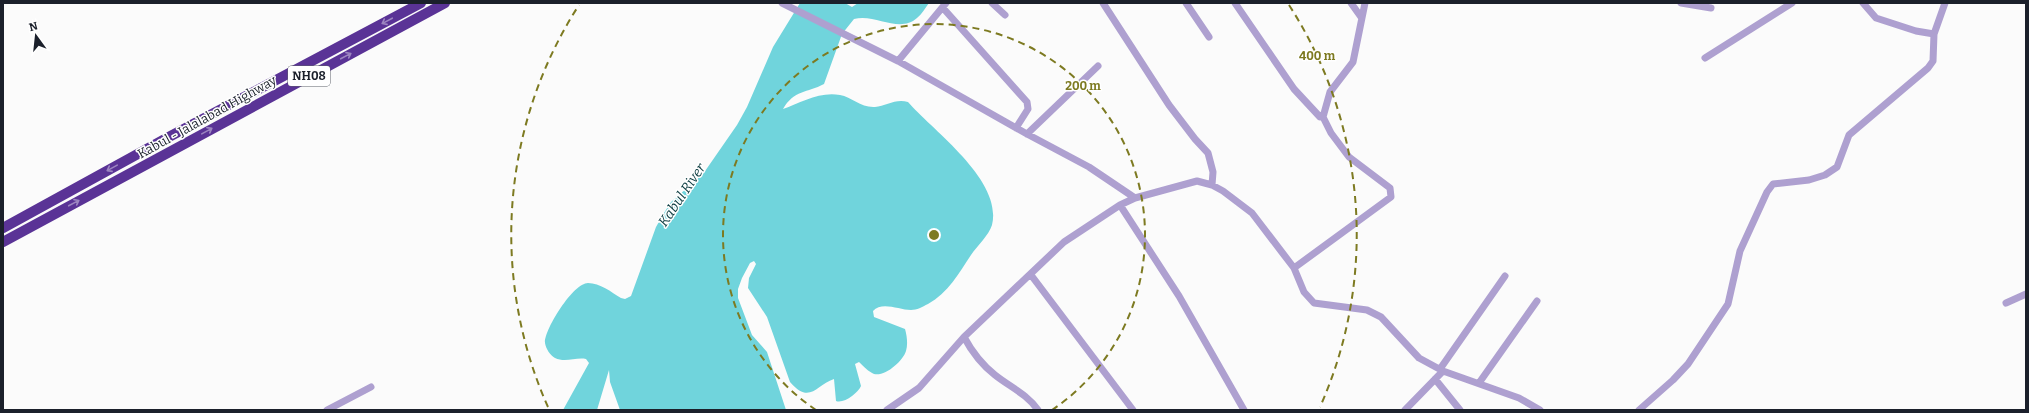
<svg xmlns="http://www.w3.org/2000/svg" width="2029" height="413" viewBox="0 0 2029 413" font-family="Bitter,serif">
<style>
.water{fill:#70d4dc}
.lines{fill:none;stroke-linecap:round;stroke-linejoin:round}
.minor{stroke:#aea0d0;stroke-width:7}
.highway{stroke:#5a3396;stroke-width:10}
.oneway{stroke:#9c85c0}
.ring{fill:none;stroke:#7d7a21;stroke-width:2;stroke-dasharray:7 5}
.labels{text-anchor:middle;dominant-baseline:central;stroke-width:3;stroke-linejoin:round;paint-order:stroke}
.shield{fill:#fff;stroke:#5f636b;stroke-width:1}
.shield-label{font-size:12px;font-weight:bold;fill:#1b202b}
.street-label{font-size:13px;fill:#1b202b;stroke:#fff}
.water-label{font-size:14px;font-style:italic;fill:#0d3d41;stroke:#fff}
.centre{fill:#7d7a21;stroke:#fff;stroke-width:2}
.ring-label{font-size:12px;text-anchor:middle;font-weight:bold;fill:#7d7a21;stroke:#fff;stroke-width:3;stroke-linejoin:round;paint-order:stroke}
</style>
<rect width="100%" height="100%" fill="#fbfbfb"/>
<!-- water -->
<path class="water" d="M800 3H845L852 7 858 3H929C925 8 922 14 917 18 899 34 875 13 854 19L842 34 824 84C807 93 794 90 783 109 800 103 820 91 840 95 852 97 861 108 875 107 886 106 896 98 908 102 933 131 1003 180 992 225 989 235 977 246 971 255 959 273 948 293 928 304 922 307 917 310 911 310 899 310 882 301 873 311L874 317 905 329C907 336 908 344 906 351 903 361 885 377 874 374 869 372 863 366 859 362L855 364 861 386C858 393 844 404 836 401L834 379C816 385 810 405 790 382L767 317 748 288 749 278 756 264 754 261 750 263 742 278 738 289V298L752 335 767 352 786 410H620L610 382 609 370 597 410H563L589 363 586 359C576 357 565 363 555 358 550 355 546 349 545 343 544 330 573 283 588 283 600 283 611 292 621 298L625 299 631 296 656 227 664 213 671 202 703 174 737 125 747 107 773 47Z"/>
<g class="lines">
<!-- minor -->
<path class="minor" d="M782 3 898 61 1027 134 1089 167 1135 198 1197 181 1212 185 1223 191 1252 213 1294 268 1304 292 1314 303 1367 310 1381 317 1419 358 1443 371 1519 398 1540 410
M992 3 1005 15
M1103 3 1169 105 1195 139 1208 153 1213 172 1212 185
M1186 3 1209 37
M1235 3 1294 89 1320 117H1323L1330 92 1353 62 1365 3
M1351 3 1361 17
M1681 3 1711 8
M1863 3 1876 18 1916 31 1934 34
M943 8 1027 102 1028 109 1016 128
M1705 58 1792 3
M898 61 946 3
M1027 134 1098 66
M1120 205 1179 296 1244 410
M1294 268 1391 197 1390 188 1349 157 1331 133 1323 117
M1031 275 1133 410
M2006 303 2026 294
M964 337C972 352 981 364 995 375 1010 387 1027 394 1038 410
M1440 369 1505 276
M1435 379 1460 410
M1479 383 1537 301
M327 410 371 387
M887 410 919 388 964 337 1064 242 1120 205 1135 198
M1405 410 1443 371
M1639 410 1673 380 1688 364 1728 304 1740 251 1767 192 1773 184 1809 180 1825 175 1837 167 1849 135 1928 68 1933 61 1934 34 1945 3"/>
<!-- highway -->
<path class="highway" d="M3 228 165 139 421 3
M3 242 445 3"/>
</g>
<!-- one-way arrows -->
<defs><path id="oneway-shaft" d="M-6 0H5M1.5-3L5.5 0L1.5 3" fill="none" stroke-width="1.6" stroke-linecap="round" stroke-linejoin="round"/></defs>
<g class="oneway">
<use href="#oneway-shaft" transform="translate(387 21) rotate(152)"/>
<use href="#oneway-shaft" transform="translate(346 56) rotate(-28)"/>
<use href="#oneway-shaft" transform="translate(207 131) rotate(-29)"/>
<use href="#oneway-shaft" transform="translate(112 168) rotate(151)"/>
<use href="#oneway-shaft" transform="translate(74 203) rotate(-28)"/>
</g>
<!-- distance rings -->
<g class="ring">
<path d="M816 410A211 211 0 1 1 1052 410"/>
<path d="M548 407A423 423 0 0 1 579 5M1289 5A423 423 0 0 1 1320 407"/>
</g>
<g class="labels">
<!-- shield labels -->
<rect class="shield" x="288" y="66" width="42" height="20" rx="3"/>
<g class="shield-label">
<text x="309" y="76">NH08</text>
</g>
<!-- street labels -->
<g class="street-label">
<text transform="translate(207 117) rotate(-29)">Kabul - Jalalabad Highway</text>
</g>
<!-- water labels -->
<g class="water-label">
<text transform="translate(682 195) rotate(-56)">Kabul River</text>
</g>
</g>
<circle cx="934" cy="235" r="6" class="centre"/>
<g class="ring-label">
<text x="1317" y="60">400 m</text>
<text x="1083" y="90">200 m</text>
</g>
<!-- border -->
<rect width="2029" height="413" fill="none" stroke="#1b202b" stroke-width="8"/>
<!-- north arrow -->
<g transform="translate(36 36) rotate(345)" stroke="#ffffff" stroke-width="3" paint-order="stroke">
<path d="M0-3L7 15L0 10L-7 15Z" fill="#1b202b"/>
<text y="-6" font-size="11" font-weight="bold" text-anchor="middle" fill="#1b202b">N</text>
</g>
</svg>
